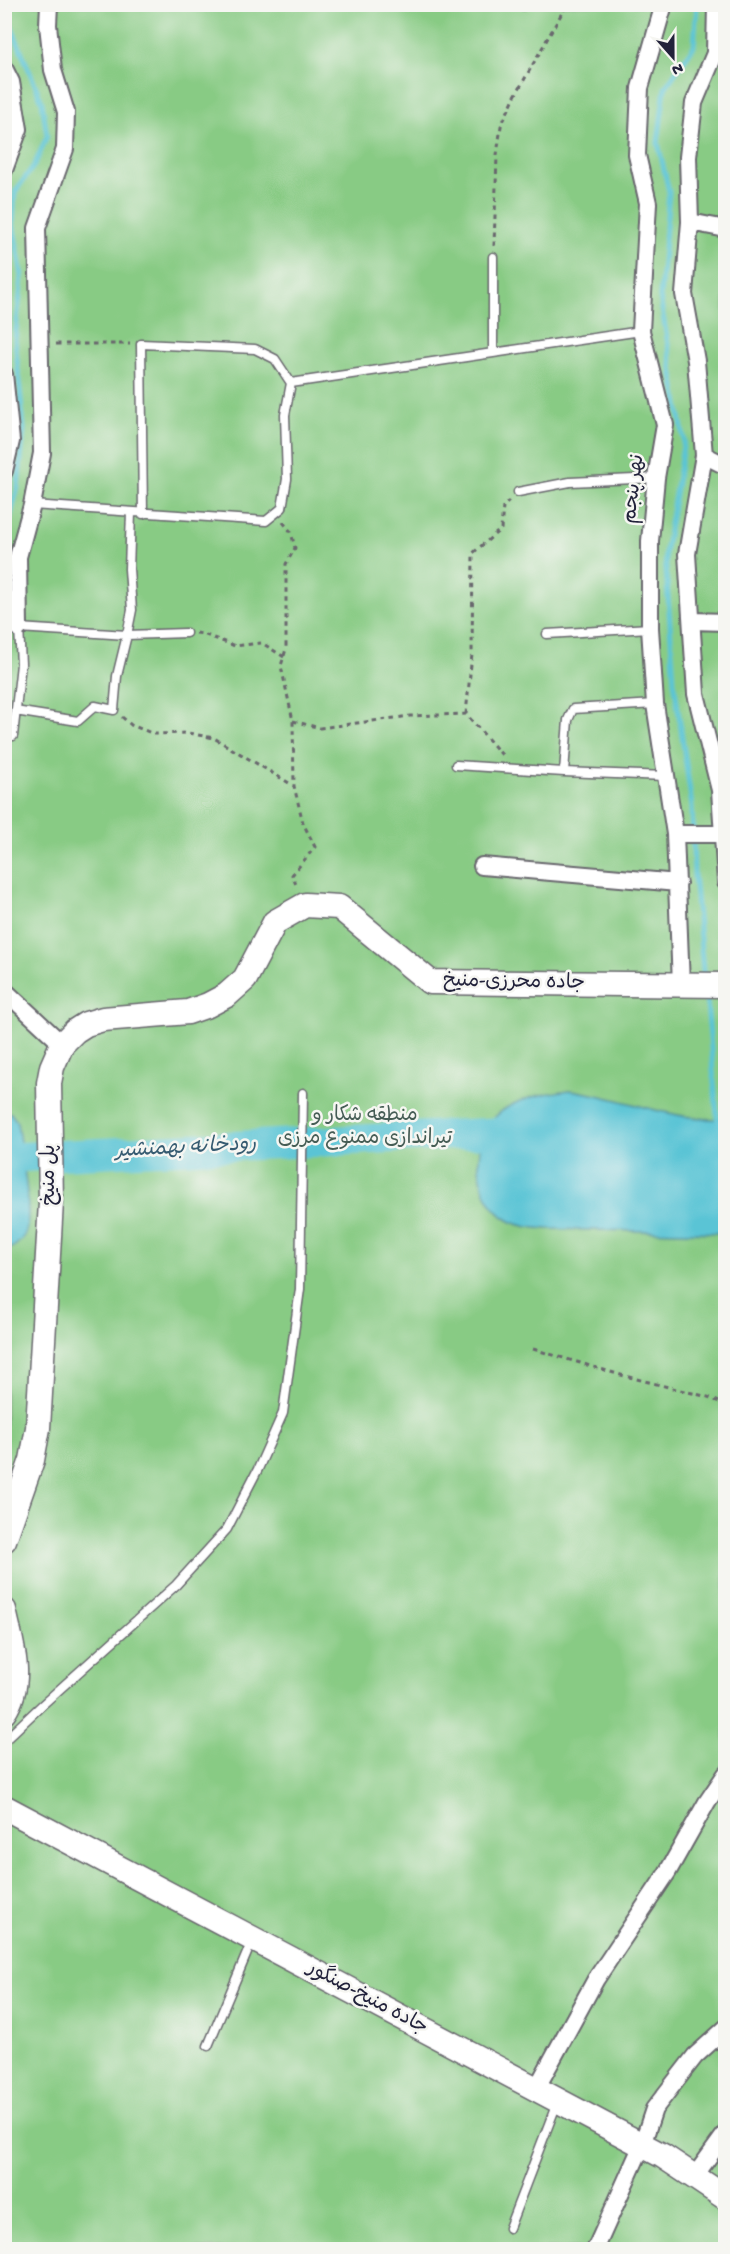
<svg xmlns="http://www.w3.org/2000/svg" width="730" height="2254" viewBox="0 0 730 2254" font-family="'Gochi Hand','Playpen Sans Arabic',sans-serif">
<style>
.green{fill:#88cb84;stroke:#557660;stroke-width:1.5}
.water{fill:#5ac4d5;stroke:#3e7388;stroke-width:1.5}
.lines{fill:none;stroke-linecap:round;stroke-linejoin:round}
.stream{stroke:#5ac4d5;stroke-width:5}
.river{stroke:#5ac4d5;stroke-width:30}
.lane-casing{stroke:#69676e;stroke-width:11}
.street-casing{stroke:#69676e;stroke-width:20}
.secondary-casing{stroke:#69676e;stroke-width:27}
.path{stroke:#69676e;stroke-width:3;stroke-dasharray:4.5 4.5;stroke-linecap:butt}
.lane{stroke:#fff;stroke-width:8}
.street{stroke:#fff;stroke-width:16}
.secondary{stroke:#fff;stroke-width:24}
.labels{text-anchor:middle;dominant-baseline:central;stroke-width:5;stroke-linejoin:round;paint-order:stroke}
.street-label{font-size:20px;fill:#22223b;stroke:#f6f6f2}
.park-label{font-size:20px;fill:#465d55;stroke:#f6f6f2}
.water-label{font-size:21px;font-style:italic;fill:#365b71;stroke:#f6f6f2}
</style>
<rect width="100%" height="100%" fill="#f6f6f2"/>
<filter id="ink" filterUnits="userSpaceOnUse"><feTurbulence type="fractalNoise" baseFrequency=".0167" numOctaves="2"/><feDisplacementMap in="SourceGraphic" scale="12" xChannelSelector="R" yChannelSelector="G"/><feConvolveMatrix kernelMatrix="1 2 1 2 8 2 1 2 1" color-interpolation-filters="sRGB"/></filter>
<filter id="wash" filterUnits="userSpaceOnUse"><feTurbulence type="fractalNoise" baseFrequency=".008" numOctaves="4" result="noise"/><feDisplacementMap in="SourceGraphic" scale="24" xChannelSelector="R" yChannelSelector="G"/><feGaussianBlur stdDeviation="1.35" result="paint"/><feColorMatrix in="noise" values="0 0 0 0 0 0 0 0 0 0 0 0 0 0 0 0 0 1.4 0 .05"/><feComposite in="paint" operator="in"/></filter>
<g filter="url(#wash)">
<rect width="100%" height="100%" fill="#eee7ce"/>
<!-- green -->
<path class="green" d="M5 5H725V2249H5Z"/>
<!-- water -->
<path class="water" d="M570 1090C623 1097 671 1121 725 1119V1233L548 1229C534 1228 520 1227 508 1220 474 1199 469 1142 497 1115 515 1098 547 1093 570 1090Z
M5 1112 11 1113 17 1122C20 1146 34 1214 25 1234 21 1242 13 1248 5 1251Z"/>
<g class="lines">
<!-- stream -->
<path class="stream" d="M697 4 694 46 665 88 658 143 669 192 660 297 684 440 665 554 674 681 692 806 694 875 704 980
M4 540 18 487 24 429 15 340 22 276 13 223 15 192 35 164 47 136 42 102 10 23 8 4
M706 992 718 1126"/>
<!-- river -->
<path class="river" d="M4 1158 526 1131"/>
</g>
</g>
<g filter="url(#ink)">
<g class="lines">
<!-- lane casing -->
<g class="lane-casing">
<path id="lane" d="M521 6 536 4
M493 257V353L641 331
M518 492 570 482 656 478
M32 505 266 521 282 508 287 479 285 415 291 383 493 353
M143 514 141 344 255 349 275 359 291 383
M547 634 650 628
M655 704 573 709 568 720 564 772 666 776
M15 711 78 721 95 706 114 710 117 676 127 635 186 633
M13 736 21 664 19 628 127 635 132 610 129 569 131 513
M456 765 564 772
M4 1741 42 1705 176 1585 227 1529 258 1469 283 1413 300 1289 303 1093
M208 2046 252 1941
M509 2228 557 2103"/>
</g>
<!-- street casing -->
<g class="street-casing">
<path id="street" d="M664 4 640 88 637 155 648 203 641 331 665 425 656 478 650 541V628L655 704 675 834 681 985
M716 4 715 53 694 103 688 157 690 222 684 294 696 361 704 455 687 554 696 694 720 790 726 882
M4 68 11 82 19 129 4 170
M690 222 726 229
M4 374 11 441 4 471
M704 455 726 466
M692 621 726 622
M19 628 18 557 32 505 42 453 37 228 65 149 66 112 53 70 48 25 49 4
M675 834H726
M482 866 678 883
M4 990 62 1044
M536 2089 596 1979 667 1873 707 1802 726 1774
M694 2177 726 2133
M595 2250 642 2145 654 2109 695 2056 726 2028"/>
</g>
<!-- secondary casing -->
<g class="secondary-casing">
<path id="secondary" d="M4 1540 32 1460 38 1428 51 1202 49 1083 52 1067 62 1044 75 1031 86 1024 103 1019 188 1012 208 1005 227 995 245 979 275 922 305 905 339 907 430 982 726 985
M4 1610C11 1644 25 1680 4 1712
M4 1807 663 2156 726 2198"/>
</g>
<!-- path -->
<path class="path" d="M494 246 497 155 501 126 515 96 567 4
M56 344H130
M283 522 291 532 295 548 286 564V649L281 666 293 721 294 786 303 823 315 847 292 875 297 887
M196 633 203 634 235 646 262 643 284 657
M466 714 472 654 473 553 501 529 503 507 509 501
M122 717 131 725 154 734 188 733 214 738 294 786
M293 721 320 728 410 716 466 714 502 755
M4 779 10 748
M533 1349 621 1375 708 1397 726 1405"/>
<!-- lane -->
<use href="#lane" class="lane"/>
<!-- street -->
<use href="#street" class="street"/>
<!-- secondary -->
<use href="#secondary" class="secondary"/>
</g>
</g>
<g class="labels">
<!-- street labels -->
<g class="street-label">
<text transform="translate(635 489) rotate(-83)">نهر پنجم</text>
<text transform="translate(514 983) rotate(1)">جاده محرزی-منیخ</text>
<text transform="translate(50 1175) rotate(-90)">پل منیخ</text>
<text transform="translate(367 1999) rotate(28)">جاده منیخ-صنگور</text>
</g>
<!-- park labels -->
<g class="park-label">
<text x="365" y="1116">منطقه شکار و<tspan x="365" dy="23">تیراندازی ممنوع مرزی</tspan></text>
</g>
<!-- water labels -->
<g class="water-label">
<text transform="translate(186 1149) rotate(-3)">رودخانه بهمنشیر</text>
</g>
</g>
<!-- margin -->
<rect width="730" height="2254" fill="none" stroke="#f6f6f2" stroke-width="24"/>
<!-- north arrow -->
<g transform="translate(673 57) rotate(159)" stroke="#f6f6f2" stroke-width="4.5" paint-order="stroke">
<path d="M0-4.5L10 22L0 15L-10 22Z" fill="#22223b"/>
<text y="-9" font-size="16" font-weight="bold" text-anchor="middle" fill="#22223b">N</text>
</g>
</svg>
